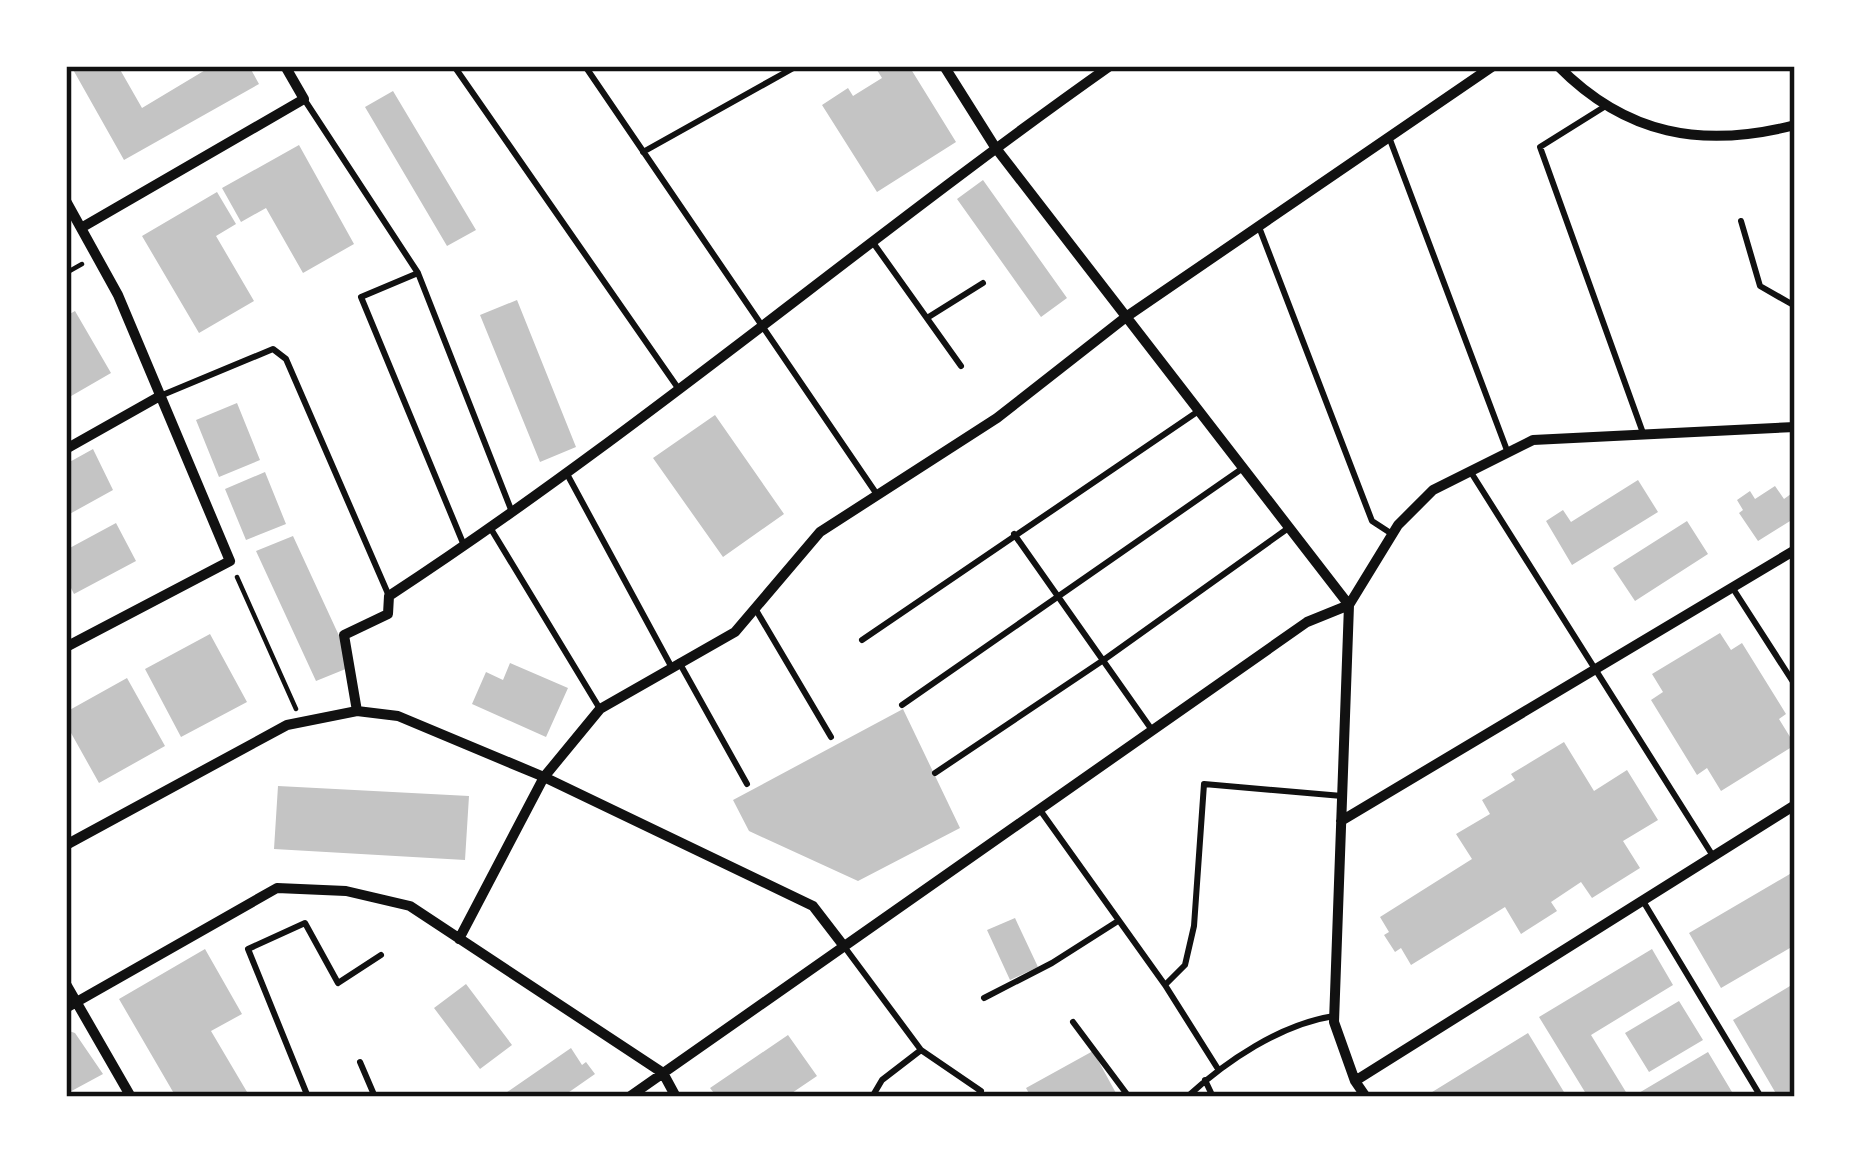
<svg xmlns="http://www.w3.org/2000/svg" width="1861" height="1163" viewBox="0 0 1861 1163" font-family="Inter,sans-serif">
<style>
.building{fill:#c4c4c4}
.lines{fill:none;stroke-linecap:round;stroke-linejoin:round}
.path{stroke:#111;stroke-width:4.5}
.service{stroke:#111;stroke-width:6}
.minor{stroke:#111;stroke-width:10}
.neatline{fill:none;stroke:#111;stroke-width:4.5}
</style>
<rect width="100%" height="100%" fill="#fff"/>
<!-- building -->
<path class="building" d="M71 66H118L142 108 212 66H249L259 84 124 160Z
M884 66H909L956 142 877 192 822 105 848 88 853 96 882 78 877 70Z
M393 91 476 230 447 246 365 107Z
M299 145 354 244 303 273 266 208 241 222 222 188Z
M983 180 1067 298 1041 317 957 199Z
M217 192 236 224 216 236 254 301 199 333 142 236Z
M517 300 576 447 540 462 480 315Z
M75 311 111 373 66 399V316Z
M237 403 260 460 219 477 196 420Z
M715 415 784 514 723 557 653 458Z
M93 449 113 490 66 516V464Z
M265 472 286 524 246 540 225 489Z
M1638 480 1658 512 1572 565 1546 521 1563 510 1571 522Z
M1775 486 1784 499 1795 491V518L1758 541 1739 513 1743 510 1737 500 1750 491 1755 499Z
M1687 521 1708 554 1635 601 1613 568Z
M116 523 136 561 74 594 66 578V550Z
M293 536 353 666 316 681 256 551Z
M1720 633 1731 650 1742 643 1786 714 1779 719 1795 745 1721 791 1707 768 1697 775 1651 700 1663 692 1652 674Z
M210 634 247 702 181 737 145 669Z
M510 663 568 688 546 737 472 704 486 672 503 680Z
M127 678 165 746 99 783 66 724V712Z
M903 709 960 828 858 881 749 831 733 800Z
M1564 742 1594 791 1627 770 1658 820 1623 841 1640 868 1592 898 1581 882 1551 902 1557 911 1521 934 1505 907 1411 965 1401 948 1395 952 1384 935 1389 932 1380 917 1472 859 1456 834 1490 814 1482 800 1515 780 1511 774Z
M278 786 469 796 465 860 274 849Z
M1795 871V945L1721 988 1689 933Z
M1015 918 1038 967 1010 980 987 930Z
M205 949 242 1014 211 1031 250 1097H176L119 999Z
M1652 949 1673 985 1591 1035 1629 1097H1588L1539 1017Z
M1795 983V1097H1778L1733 1020Z
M466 984 512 1045 480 1069 434 1008Z
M1679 1001 1703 1040 1649 1072 1625 1033Z
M66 1030 75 1033 103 1074 66 1094Z
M1528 1033 1567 1097H1424Z
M788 1035 817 1076 786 1097H717L710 1088Z
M571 1048 582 1065 586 1062 595 1074 562 1097H500Z
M1093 1051 1117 1095 1031 1097 1026 1088Z
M1708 1052 1735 1097H1632Z"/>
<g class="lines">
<!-- path -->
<path class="path" d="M66 273 82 264
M237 577 296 709"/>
<!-- service -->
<path class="service" d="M454 66 678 388
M585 66 876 493
M304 99 418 273 512 512
M1604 107 1540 147 1643 433
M1389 137 1508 453
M643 152 797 66
M1741 221 1760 286 1795 306
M1259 227 1372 521 1392 534
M874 244 961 366
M418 273 361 297 463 543
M927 318 983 283
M160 396 273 349 286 359 389 596
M567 474 671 666
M1472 474 1713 856
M491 529 600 709
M1014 534 1152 730
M1732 587 1795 685
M756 610 831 737
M862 640 1200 410
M679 662 747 784
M902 705 1243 468
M935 773 1105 659 1287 529
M1040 810 1165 985 1218 1069
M1643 901 1761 1097
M846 949 921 1050 981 1091 976 1097
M1165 985 1185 965 1194 926 1204 784 1342 796
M984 998 1052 963 1118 921
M1073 1022 1129 1097
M360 1062 375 1097
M1205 1080 1213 1097
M308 1097 248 949 305 923 338 983 381 955
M872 1097 882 1080 921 1050
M1187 1097C1226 1061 1281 1024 1334 1016"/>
<!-- minor -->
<path class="minor" d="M944 66 995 147 1349 605
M1558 66C1626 135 1702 149 1795 125
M66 201 118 295 230 561 66 647
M81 228 304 99 285 66
M66 449 160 396
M357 711 344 635 388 614 389 596C638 433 866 238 1110 66
M1341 821 1795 550
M66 845 287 725 357 711 398 716 544 777 813 906 843 945
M459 939 544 777 600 709 735 632 820 532 997 418 1126 317 1493 66
M66 984 131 1097
M66 1008 277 888 346 891 410 906 663 1073 676 1097
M1355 1081 1795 805
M629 1097 1307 622 1349 605
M1366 1097 1355 1081 1334 1022 1349 605 1398 525 1433 490 1533 440 1795 427"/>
</g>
<!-- border -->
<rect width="1861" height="1163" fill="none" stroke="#ffffff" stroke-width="138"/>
<rect x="69" y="69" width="1723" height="1025" class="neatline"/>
</svg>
